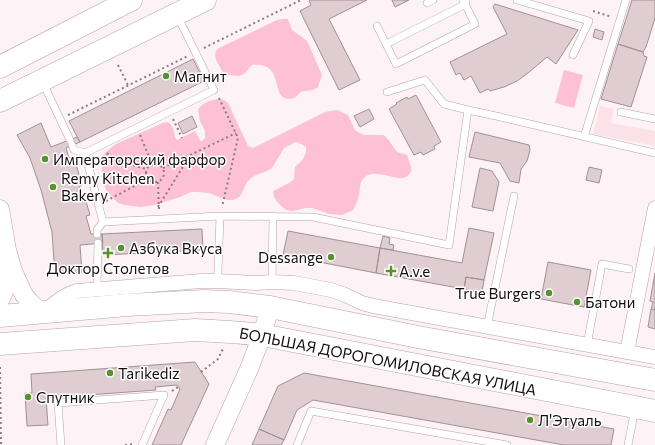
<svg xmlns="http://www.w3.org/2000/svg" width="655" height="445" viewBox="0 0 655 445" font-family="Commissioner,sans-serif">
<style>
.built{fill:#fbe1e8}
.green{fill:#fec0d4}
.building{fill:#dfcdd2;stroke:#a19196}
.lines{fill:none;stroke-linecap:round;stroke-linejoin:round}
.service-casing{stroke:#b4a3a8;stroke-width:8}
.minor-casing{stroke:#b4a3a8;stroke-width:15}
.tertiary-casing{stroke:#b4a3a8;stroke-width:19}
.primary-casing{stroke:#b4a3a8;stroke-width:23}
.path{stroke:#887f82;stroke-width:2;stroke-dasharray:2 3;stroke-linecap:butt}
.service{stroke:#fff;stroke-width:7}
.minor{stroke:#fff;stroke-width:14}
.tertiary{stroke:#fff;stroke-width:18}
.primary{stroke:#fff;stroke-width:22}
.poi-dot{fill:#58922f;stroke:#fff;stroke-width:1.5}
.labels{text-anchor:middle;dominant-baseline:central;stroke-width:3;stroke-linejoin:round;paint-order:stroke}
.poi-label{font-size:15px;fill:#130d0f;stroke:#fff;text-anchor:start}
.street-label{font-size:15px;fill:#130d0f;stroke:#fff}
</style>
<rect width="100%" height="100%" fill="#fdf2f5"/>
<!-- built -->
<path class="built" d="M600 106 614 109 611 123 655 131V146L593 134Z"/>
<!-- green -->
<path class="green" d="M283 19H288L292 30 306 40 309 45 322 75 318 87C318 87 314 90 313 90 309 91 305 90 301 92 298 94 296 97 294 98 292 99 290 99 288 99 270 97 285 61 252 65L244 74 239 76 227 75 222 71 216 60 215 54 217 49 277 20Z
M564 70 583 75 574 108 555 103Z
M218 99 224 100 228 103 248 146 253 148 325 112 337 110 348 115 355 130 359 133 365 135H383L387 138 397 152 407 155 411 167V172C410 173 408 176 406 177 396 182 374 167 364 178 358 184 361 192 358 199 357 203 355 206 353 210L342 215 329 214 312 208H305L293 211 286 210 277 202 274 197 273 191 289 183 294 179 295 167C301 161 307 157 306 147L301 144 296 142 284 148 272 168 267 171 256 175 251 178 247 182 242 193 239 197 233 200H227L209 193 197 192H191L180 197 154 205 141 207 124 205 118 203 106 190 102 178V161L103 155 107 151 116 144 163 123 168 122C177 130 172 133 177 140L195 131 201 142 205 138V131L200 121 198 109C203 103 210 100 218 99Z"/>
<!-- building -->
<path class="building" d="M311 0H367L329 19 360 80 339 90 300 11 311 5 309 1Z
M392 0H409L395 7Z
M632 0H655V18L646 47 643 52 618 44Z
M495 4 578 30 556 64 547 57 528 73 517 81 504 87 490 91 488 89 480 93 471 76 464 80 460 73 456 75 450 62 507 34 493 7Z
M595 29 604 32 602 40 593 37Z
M618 44 643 52 644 56 647 57 631 107 601 99Z
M193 59 204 81 80 142 69 121Z
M416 95 441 142 434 146 435 149 423 155 421 152 414 155 389 109 397 104 396 103 407 97 408 99Z
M369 109 374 119 360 127 354 116Z
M192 116 197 127 183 134 178 123Z
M41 123 51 147 77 137 80 142 66 148 69 158 74 157 82 185 79 187 82 199 85 198 90 215 86 216 91 234H102L103 243 80 245 82 272 55 274 52 232 41 190 30 158 17 135Z
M475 132 529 145 530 150 527 161 521 169 519 183 510 181 500 163 469 157Z
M589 167 602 170 599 183 586 180Z
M480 168 492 171 499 182 493 211 472 207Z
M469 228 494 233 484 280 466 277 464 289 376 273 380 248 462 263Z
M202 229 203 250 103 255 102 234Z
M288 231 380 248 376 273 283 255Z
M383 236 390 238 389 244 394 245 393 250 380 248Z
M548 262 591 270 584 307 541 299Z
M655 273V310L651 309 653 302 650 301Z
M466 277 484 280 482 293 464 289Z
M651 309 655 310V329L648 327Z
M195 362 209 384 181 445H152L168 409 171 410 180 389 177 385 155 387 156 390 46 398 48 425 27 426 25 393H32L31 374Z
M304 373 614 429 611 445H564L313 400 297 410 284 440 259 429 278 386Z
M259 429 284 440 281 445H252Z"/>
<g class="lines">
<!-- service casing -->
<g class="service-casing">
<path id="service" d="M517 0 589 21 573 55
M427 3 433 0
M377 26 386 44 466 4V0
M386 44 396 64 475 24 463 0
M43 83 70 140
M387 92 425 80 444 104 468 110 496 116 655 153
M621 112 655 119
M584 137 626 0
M72 145 74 150 85 153 214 90 178 17
M85 153 103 222 97 230V234
M220 216 313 217 449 245 468 110
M103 222 220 216 218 272 217 281
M272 282 273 216
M97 288 98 243
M487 327 514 196
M587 345 602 264 629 269
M61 445 58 403 164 395 142 445
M297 445 311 411 507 445
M628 445 635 409"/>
</g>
<!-- minor casing -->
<g class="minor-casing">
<path id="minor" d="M45 311C56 302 63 295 77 291L201 281H217L256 283 272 282 294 283 331 290 343 294 362 303 373 306 655 357
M627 352 655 208"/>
</g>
<!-- tertiary casing -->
<g class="tertiary-casing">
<path id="tertiary" d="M0 209 7 250 13 271 24 295 30 302 41 312
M0 300C7 289 7 274 7 261
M215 445 249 369 262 335 270 307"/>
</g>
<!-- primary casing -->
<g class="primary-casing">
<path id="primary" d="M0 67 131 0
M0 101 205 0
M0 316 127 305 205 301 229 302 270 307 418 337 655 380
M0 344 195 330C217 331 239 332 262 335L655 411"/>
</g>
<!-- path -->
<path class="path" d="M593 11 612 17
M204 48 301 0
M118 65 128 85
M219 98 238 138 222 207
M68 115 188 56
M173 119 182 138
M140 135 152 164
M107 153 112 159 146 169
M146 173a9 9 0 1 1 18 0a9 9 0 1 1-18 0Z
M163 168 236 133
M158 182 159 211
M106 201 148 179
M158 207 189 157
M0 367 1 445
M201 372 218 359 223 349
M172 391 178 387
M125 445 133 444"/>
<!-- service -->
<use href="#service" class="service"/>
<!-- minor -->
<use href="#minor" class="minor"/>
<!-- tertiary -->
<use href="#tertiary" class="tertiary"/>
<!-- primary -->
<use href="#primary" class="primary"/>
</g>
<!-- markers -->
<g class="poi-dot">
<circle cx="166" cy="76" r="4"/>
<circle cx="45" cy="159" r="4"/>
<circle cx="53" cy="187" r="4"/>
<circle cx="121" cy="248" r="4"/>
<path d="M106 247h4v4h4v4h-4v4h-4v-4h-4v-4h4z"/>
<circle cx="331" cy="257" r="4"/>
<path d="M389 265h4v4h4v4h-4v4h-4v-4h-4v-4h4z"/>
<circle cx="549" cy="293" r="4"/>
<circle cx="577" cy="302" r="4"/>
<circle cx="110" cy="373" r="4"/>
<circle cx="28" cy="397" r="4"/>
<circle cx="530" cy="420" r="4"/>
</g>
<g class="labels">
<!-- poi labels -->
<g class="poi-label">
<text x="174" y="76">Магнит</text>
<text x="53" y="159">Императорский фарфор</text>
<text x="61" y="178">Remy Kitchen<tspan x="61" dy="17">Bakery</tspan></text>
<text x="129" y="248">Азбука Вкуса</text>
<text x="323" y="257" text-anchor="end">Dessange</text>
<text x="108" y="268" text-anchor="middle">Доктор Столетов</text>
<text x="399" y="271">A.v.e</text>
<text x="541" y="293" text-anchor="end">True Burgers</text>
<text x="585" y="302">Батони</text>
<text x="118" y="373">Tarikediz</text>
<text x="36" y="397">Спутник</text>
<text x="538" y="420">Л'Этуаль</text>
</g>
<!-- street labels -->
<g class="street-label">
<text transform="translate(388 361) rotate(11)">БОЛЬШАЯ ДОРОГОМИЛОВСКАЯ УЛИЦА</text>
</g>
</g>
</svg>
